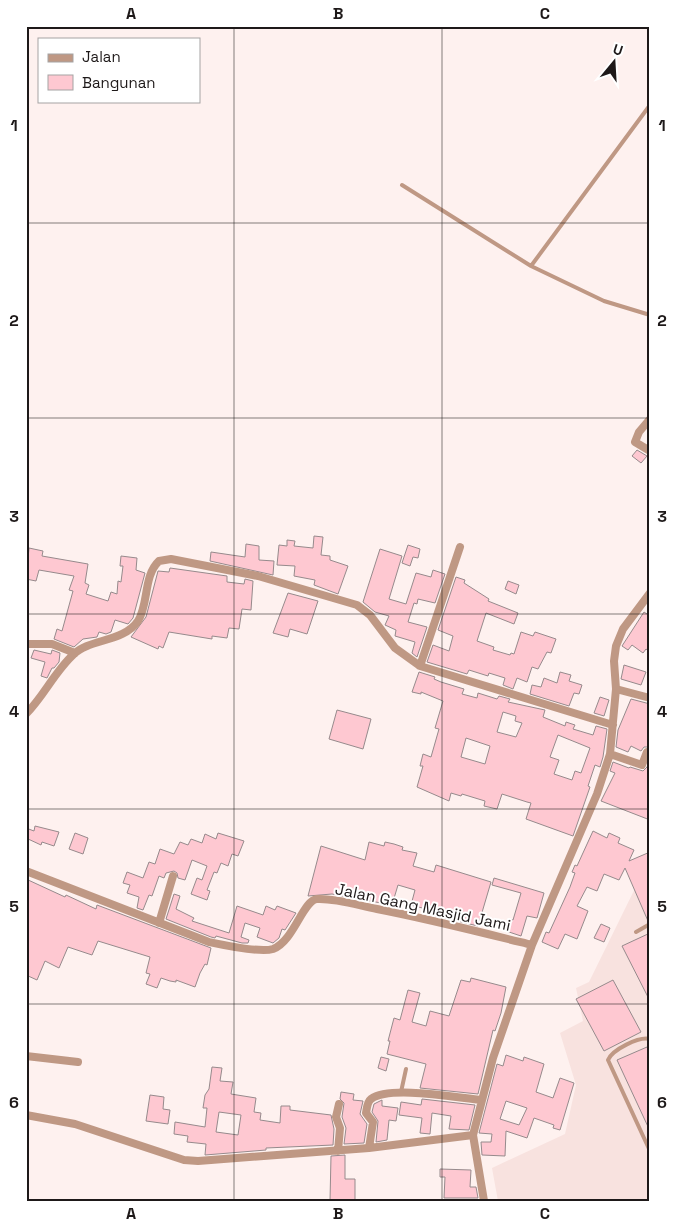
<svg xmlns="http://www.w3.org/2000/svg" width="676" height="1227" viewBox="0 0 676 1227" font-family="'Space Grotesk',sans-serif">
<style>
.built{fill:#f8e2df}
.building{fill:#fec8d1;stroke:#968a8c;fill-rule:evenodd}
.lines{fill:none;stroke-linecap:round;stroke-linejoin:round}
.service{stroke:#bf9884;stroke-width:4}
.minor{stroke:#bf9884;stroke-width:8}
.grid{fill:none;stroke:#1e1919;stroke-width:1;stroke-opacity:0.55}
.labels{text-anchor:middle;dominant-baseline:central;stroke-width:4;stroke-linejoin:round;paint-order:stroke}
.street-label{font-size:16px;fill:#1e1919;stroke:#fff}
.neatline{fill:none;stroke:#1e1919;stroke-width:2}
.grid-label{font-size:16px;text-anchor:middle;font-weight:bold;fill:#1e1919}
</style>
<rect width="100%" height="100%" fill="#fef1ef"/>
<!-- built -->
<path class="built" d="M650 858V1201H498L492 1168 565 1134 576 1085 560 1033 583 1021 576 988 589 982Z"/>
<!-- building -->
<path class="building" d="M637 450 647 456 641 463 632 456Z
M314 536 323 537 321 555 330 556V560L348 566 338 594 314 585 315 580 294 576 295 566 277 565 279 545 287 546V540L295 541 294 546 313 548Z
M246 544 259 546V560L274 561 273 575 210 561 211 552 245 557Z
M408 545 420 549 418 558 413 557 410 566 402 563Z
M29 548 43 551 42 556 88 564 85 583 89 585 86 594 108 601 111 592 117 594 118 581 121 582 123 566H120L121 556 137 558 136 570 145 573 133 618 128 624 115 620 111 632 106 634 99 632 97 637 83 639 74 647 54 639 57 629 62 631 73 591 69 590 74 576 39 570 36 581 26 579Z
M380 549 402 556 389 599 406 604 416 573 431 577 433 570 445 574 435 603 418 599 417 604 414 603 408 622 427 627 417 657 412 653 415 642 395 636 396 630 385 625 389 616 375 612 363 602Z
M170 568 227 576V582L244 584 245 579 253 581 251 610 242 609 239 629 229 628 227 638 212 636V639L169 632 163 648 159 646 158 649 131 637 146 617 158 571 169 572Z
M456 577 465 580 464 583 489 599 488 601 518 613 514 624 486 613 477 641 494 647 493 650 510 655 511 653 514 654 521 632 533 636 535 632 556 639 551 653 547 652 538 669 532 667 527 682 517 678 513 689 503 685 505 678 489 673 488 676 469 670 467 674 427 662 433 645 449 651 453 636 438 630Z
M508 581 519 585 516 594 505 589Z
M288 593 318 601 307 634 290 629 288 637 273 633Z
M644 612 650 616V652L646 649 643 653 632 645 628 650 622 646Z
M34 650 51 654 52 650 60 653 59 662 54 668H52L47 678 41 676 45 662 31 658Z
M624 665 646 672 641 685 621 679Z
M419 672 435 677 434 679 441 682 464 689 462 694 477 698 478 693 497 699 499 696 510 699 508 702 545 710 543 717 565 726 566 722 575 725 573 729 593 735 596 726 607 729 603 757 600 767 595 765 588 786 590 787 573 836 526 819 531 803 527 802 502 794 497 809 484 806 485 801 462 794 461 796 451 793 449 801 417 787 423 766H420L423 754 431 757 439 729 435 728 443 701 421 692V694L412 692ZM503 712 516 716 515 721 522 723 516 737 497 732ZM558 735 590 748 581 773 575 771 572 780 554 774 559 760 550 757ZM466 738 490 746 485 764 461 757Z
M560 672 571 675 569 681 582 685 579 694 574 693 569 706 530 694 532 685 541 687 544 678 557 683Z
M600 697 609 700 604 716 594 713Z
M631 699 650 704V747H644L641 751 631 746 628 752 616 747 618 730Z
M337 710 371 719 363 749 329 739Z
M650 761V820L601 801 615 773 610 771 613 762 629 768 630 767 643 771 647 767Z
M35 826 59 832 54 846 42 842 41 845 26 838V828L34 831Z
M593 831 607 838 609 833 620 838 618 843 634 850 629 861 650 852V920L648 921 625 868 619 880 604 874 597 891 587 887 577 906 588 911 577 939 565 934 558 949 542 942 546 932 549 933 570 887 575 873 572 872 575 865 577 866Z
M75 833 88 838 83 854 69 849Z
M218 833 244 841 238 856 232 854 228 866 221 863 217 873 214 872 207 890 210 891 207 900 191 894 197 878 202 880 207 866 192 860 185 880 178 878 177 873 174 871 166 873 164 878 159 876 152 896 149 895 143 910 137 908 139 897 127 893 130 885 123 883 127 872 143 878 149 862 155 864 160 849 174 854 180 842 188 845 191 839 202 843 205 834 216 839Z
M369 842 384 846 385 842 394 844 403 847 402 850 417 853 413 866 434 872 436 865 491 882 478 926 424 913 426 909 411 905 415 890 398 885 392 905 332 894 308 896 321 846 365 860Z
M494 878 544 893 537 918 527 916 521 936 506 931 509 919 513 920 521 893 492 885Z
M26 879 65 897 66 895 96 909 97 905 211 948 207 965 205 964 200 973 195 987 176 980V982L170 981 161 978 157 988 146 984 150 974 146 973 150 957 98 941 92 955 68 947 59 968 45 961 37 980 26 975Z
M174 894 180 896 176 909 194 918 192 921 229 933 237 906 263 915 266 906 275 910 277 906 296 913 285 930 282 929 279 938 273 943 257 937 260 928 245 923 241 937 249 940 248 943H242L216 936 215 938 211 937 166 919Z
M601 924 610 928 604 942 594 938Z
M650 933V1001L622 946Z
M471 978 506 987 501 1013 495 1031 493 1030 478 1094 420 1088 426 1064 387 1054 390 1041H388L394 1018 400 1020 408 990 420 993 412 1022 426 1026 430 1011 449 1016 461 980 470 982Z
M613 980 641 1032 604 1051 576 999Z
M647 1047 650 1054V1131L617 1060Z
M506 1055 523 1061 524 1057 544 1064 536 1092 553 1098 560 1078 574 1083 560 1130 553 1128 554 1125 534 1118 527 1138 506 1131 505 1156 482 1155 481 1142H491L492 1134 479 1133 497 1064 503 1066ZM506 1101 527 1108 519 1125 500 1119Z
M381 1057 389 1059 386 1071 378 1068Z
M212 1067 222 1068 220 1081 233 1082 231 1094 256 1098 254 1112 261 1113 260 1120 280 1123 281 1106H290V1110L331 1115 334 1129 333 1145 266 1148V1150L205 1155 206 1144 187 1142 188 1136 174 1134 175 1122 205 1127 207 1108H203L205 1095 209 1089ZM219 1112 241 1115 238 1135 216 1132Z
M341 1092 354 1094 353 1100 363 1101 360 1114 367 1124 364 1143 344 1144 346 1128 342 1117 344 1103 340 1099Z
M150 1095 164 1097 163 1109 170 1110 168 1124 146 1121Z
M422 1099 475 1105 469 1130 449 1129 451 1116 432 1113 430 1134 420 1133 422 1118 399 1115 401 1102 421 1105Z
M382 1100V1106L398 1108 396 1121 389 1120 387 1140 376 1142 378 1121 372 1112 374 1104Z
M345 1155V1179H355V1201H330L331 1156Z
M440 1169 471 1170 470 1187H476L478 1198H444L445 1177H440Z"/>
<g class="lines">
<!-- service -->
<path class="service" d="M402 185 531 266 604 301 650 315
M531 266 650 105
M636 932 650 924
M650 1039C639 1036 612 1050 608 1060L650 1151
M401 1092 406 1069"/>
<!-- minor -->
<path class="minor" d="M650 419 639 432 635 442 650 451
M26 644H52L75 653
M420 666 460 547
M616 689 650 698
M26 714C44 696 55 671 74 654 89 639 124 642 138 621 149 604 143 576 159 561L171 559 258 576 357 605 370 615 395 648 420 666 613 725
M610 754 642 765 647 752 650 753
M26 871 209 942C223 945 260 953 273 949 294 941 303 900 317 899 336 898 357 905 377 909 429 919 480 932 532 945
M159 923 173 876
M26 1056 78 1062
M26 1115 75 1124 184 1160 198 1161 369 1148 473 1135
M369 1148 373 1122 366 1113C367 1108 367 1102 371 1099 390 1085 458 1098 482 1100
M338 1151 340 1128 336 1117 339 1104
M484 1201 473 1135 493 1058 532 945 597 794 610 754 616 689 614 661 616 646 623 629 650 593"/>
</g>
<!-- grid -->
<path class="grid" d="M234 26V1201M442 26V1201M26 223H650M26 418H650M26 614H650M26 809H650M26 1004H650"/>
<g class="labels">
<!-- street labels -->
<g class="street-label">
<text transform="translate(423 907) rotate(12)">Jalan Gang Masjid Jami</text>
</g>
</g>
<!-- border -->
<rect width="676" height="1227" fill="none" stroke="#ffffff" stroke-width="55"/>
<!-- legend -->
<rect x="38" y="38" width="162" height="65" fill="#ffffff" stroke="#a5a3a3"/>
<rect x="48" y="54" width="25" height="8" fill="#bf9884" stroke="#a5a3a3"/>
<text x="82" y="62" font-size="15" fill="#1e1919">Jalan</text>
<rect x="48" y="75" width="25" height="15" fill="#fec8d1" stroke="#a5a3a3"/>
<text x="82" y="88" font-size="15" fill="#1e1919">Bangunan</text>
<!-- north arrow -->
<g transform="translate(614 62) rotate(18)" stroke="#ffffff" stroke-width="4" paint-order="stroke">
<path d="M0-4L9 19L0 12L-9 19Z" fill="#1e1919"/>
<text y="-8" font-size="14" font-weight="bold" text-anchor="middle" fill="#1e1919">U</text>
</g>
<rect x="28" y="28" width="620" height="1172" class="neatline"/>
<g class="grid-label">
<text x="131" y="19">A</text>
<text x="338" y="19">B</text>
<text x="545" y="19">C</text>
<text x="14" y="131">1</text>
<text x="662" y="131">1</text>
<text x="14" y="326">2</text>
<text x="662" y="326">2</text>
<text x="14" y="522">3</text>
<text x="662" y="522">3</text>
<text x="14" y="717">4</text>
<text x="662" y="717">4</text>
<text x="14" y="912">5</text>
<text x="662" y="912">5</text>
<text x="14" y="1108">6</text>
<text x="662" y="1108">6</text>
<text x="131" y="1219">A</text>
<text x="338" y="1219">B</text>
<text x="545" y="1219">C</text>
</g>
</svg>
